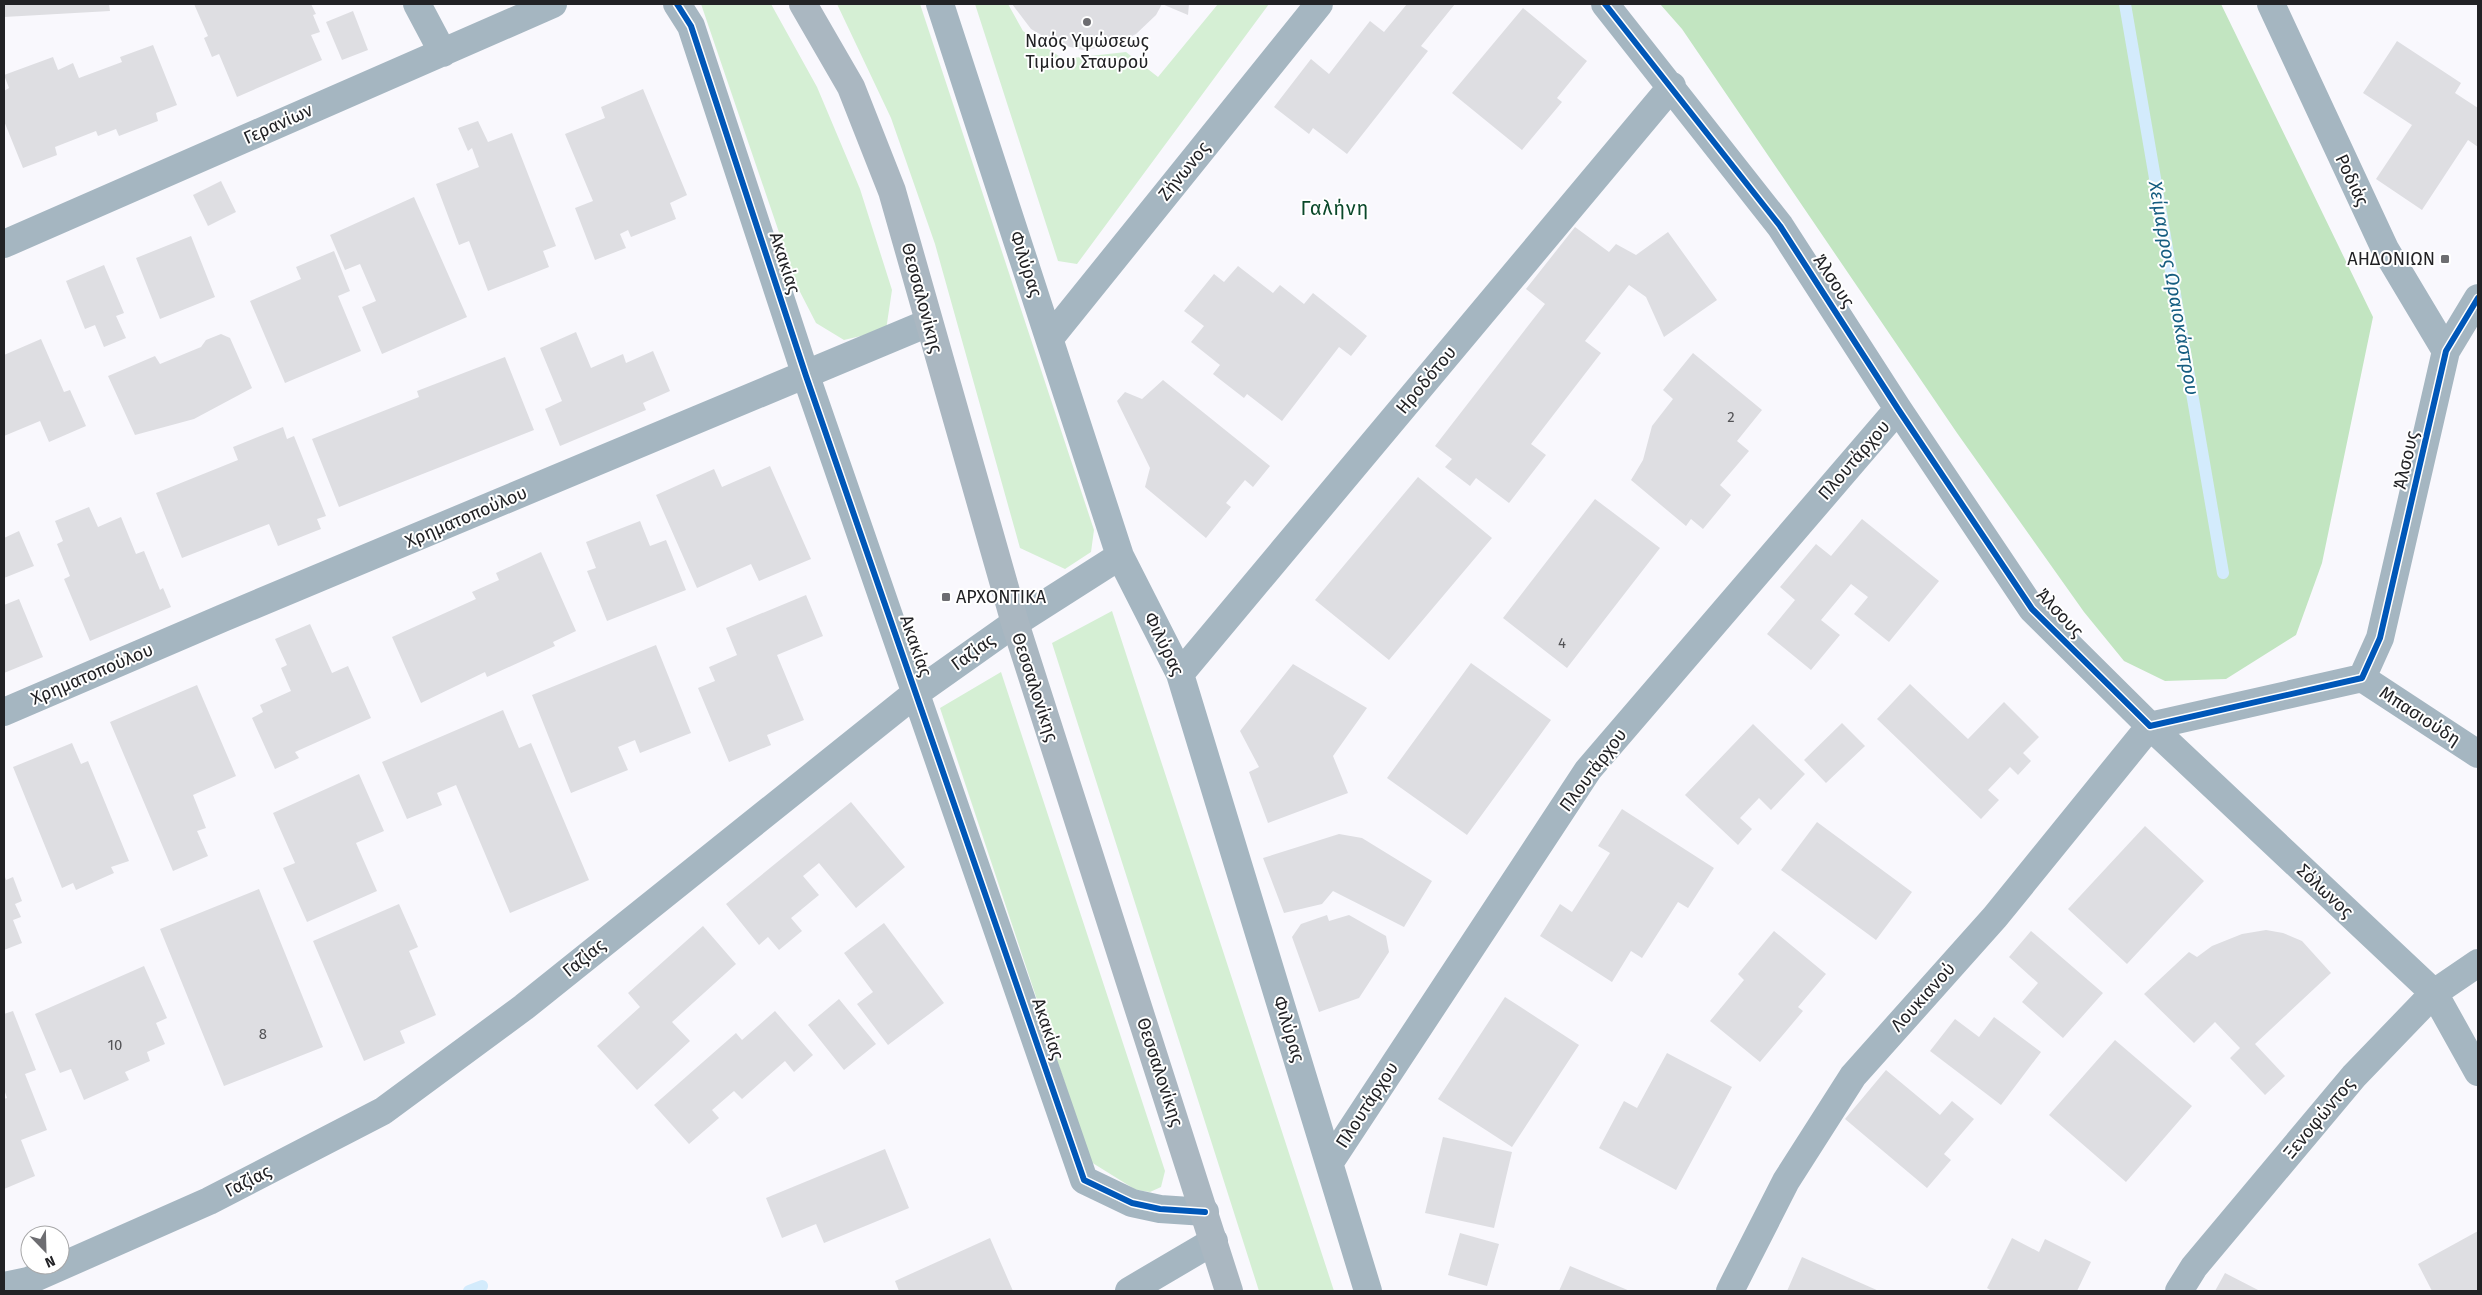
<svg xmlns="http://www.w3.org/2000/svg" width="2482" height="1295" viewBox="0 0 2482 1295" font-family="'Fira Sans',sans-serif">
<style>
.green{fill:#d5efd4}
.forest{fill:#c2e5c1}
.lines{fill:none;stroke-linecap:round;stroke-linejoin:round}
.stream{stroke:#d3ebfc;stroke-width:12}
.building{fill:#dedee2}
.minor{stroke:#a5b6c1;stroke-width:28}
.major{stroke:#aab7c1;stroke-width:28}
.cycleway-casing{stroke:#fff;stroke-width:9}
.cycleway{stroke:#0057b8;stroke-width:6}
.poi-dot{fill:#6d6d71;stroke:#fff;stroke-width:2}
.labels{text-anchor:middle;dominant-baseline:central;stroke-width:4;stroke-linejoin:round;paint-order:stroke}
.number-label{font-size:15px;fill:#535356}
.poi-label{font-size:18px;fill:#222225;stroke:#fff}
.street-label{font-size:18px;fill:#222225;stroke:#fff}
.water-label{font-size:19px;font-style:italic;fill:#155d80;stroke:#fff}
.quarter-label{font-size:20px;letter-spacing:1px;fill:#0a482a;stroke:#fff}
</style>
<rect width="100%" height="100%" fill="#f9f8fd"/>
<!-- green -->
<path class="green" d="M701 4H771L817 87 860 189 892 290 886 330 844 340 816 323 798 288Z
M837 4H920L1094 530 1091 552 1065 569 1020 548 935 244 891 118Z
M975 4H1008L1023 31 1063 59 1126 52 1158 77 1218 4H1269L1077 264 1058 261Z
M1112 611 1334 1291H1259L1052 643Z
M1001 672 1165 1171 1161 1187 1150 1192 1136 1190 1091 1162 940 708Z"/>
<!-- forest -->
<path class="forest" d="M1660 4H2221L2373 317 2322 563 2296 635 2226 679 2165 681 2124 661 2084 612 1957 433 1682 29Z"/>
<g class="lines">
<!-- stream -->
<path class="stream" d="M2125 4 2223 573
M469 1291 482 1286"/>
</g>
<!-- building -->
<path class="building" d="M4 4H109L110 11 4 17Z
M194 4H311L316 14 313 15 320 32 311 35 322 60 237 97 219 54 212 57 204 38 208 36Z
M1012 4H1189L1188 15 1162 4 1156 15 1136 34 1111 46 1082 50 1055 43 1031 29Z
M1407 4H1455L1421 46 1428 51 1347 154 1313 128 1309 134 1274 107 1311 59 1329 74 1370 21 1384 32Z
M1523 8 1587 61 1557 98 1562 102 1522 150 1452 93Z
M353 11 368 50 342 60 326 22Z
M2397 41 2461 83 2455 93 2478 108V147L2468 140 2422 210 2376 179 2412 125 2363 93Z
M153 45 177 105 156 113 158 121 119 136 116 129 98 136 96 131 55 147 57 155 23 168 4 121V91L9 88 4 75 53 57 58 70 73 63 79 78 122 62 120 57Z
M643 89 687 195 670 203 676 219 631 237 628 230 620 234 626 248 595 260 575 208 593 201 565 134 605 118 601 107Z
M478 121 488 142 512 133 556 246 543 251 549 267 488 291 469 241 459 245 436 184 479 167 472 148 468 151 458 128Z
M221 181 236 212 208 226 193 195Z
M414 197 467 317 382 354 362 307 376 301 360 264 345 270 330 235Z
M1575 227 1609 252 1616 244 1636 255 1668 232 1717 300 1664 337 1646 297 1629 285 1585 341 1601 353 1531 444 1546 455 1509 503 1476 478 1470 486 1445 467 1452 459 1435 446 1545 304 1526 289Z
M191 236 215 297 160 319 136 258Z
M334 251 350 291 338 296 361 351 285 383 250 301 301 279 296 267Z
M104 265 124 313 116 316 126 338 104 347 95 325 85 329 66 281Z
M1238 266 1273 293 1280 285 1304 304 1313 293 1367 336 1351 356 1339 347 1282 421 1247 394 1244 398 1213 374 1220 365 1191 342 1204 326 1184 311 1214 274 1224 282Z
M576 332 591 368 623 354 626 363 653 351 670 391 643 403 646 410 560 446 545 409 562 401 540 348Z
M221 334 230 338 252 388 194 419 135 435 108 376 155 356 160 364 201 347 206 340Z
M41 339 64 392 70 390 86 426 49 442 40 421 4 436V355Z
M1693 353 1762 410 1737 441 1749 451 1720 485 1731 495 1703 529 1691 519 1686 526 1631 480 1643 460 1652 426 1673 399 1663 390Z
M505 357 534 430 339 507 312 439 419 397 417 391Z
M1163 380 1270 466 1253 487 1245 480 1226 503 1231 507 1206 538 1145 487 1150 468 1117 401 1125 392 1142 399Z
M283 427 287 439 294 436 326 516 317 519 321 529 278 546 269 524 182 558 156 493 238 460 233 447Z
M770 466 811 559 759 581 751 564 697 588 656 495 714 469 722 487Z
M1418 477 1492 538 1389 660 1315 600Z
M1595 499 1660 548 1567 668 1503 618Z
M89 507 98 527 121 517 136 554 144 551 160 590 163 588 171 607 90 641 64 579 70 576 57 544 63 541 55 521Z
M1862 519 1939 581 1889 642 1854 614 1868 597 1851 584 1821 620 1840 635 1811 670 1767 634 1795 600 1780 587 1816 544 1831 556Z
M640 521 650 546 666 540 686 590 607 621 587 571 596 568 586 542Z
M19 531 34 566 4 578V538Z
M541 552 576 631 553 642 555 646 487 677 485 672 421 703 392 637 476 599 472 592 499 580 496 573Z
M806 595 823 636 777 655 804 720 767 735 771 745 729 762 698 688 715 681 709 667 737 655 726 628Z
M19 599 43 657 4 673V605Z
M310 624 332 673 348 666 371 718 295 752 299 758 275 769 252 718 263 712 260 705 291 691 281 668 287 665 275 639Z
M656 645 691 733 640 753 635 740 618 747 628 770 571 793 532 695Z
M1471 663 1551 720 1467 835 1387 778Z
M1293 664 1367 708 1333 756 1348 793 1268 823 1249 772 1259 767 1240 731Z
M1910 684 1968 739 2004 702 2039 737 2023 753 2031 761 2018 775 2010 767 1988 790 1999 800 1981 819 1877 719Z
M197 685 236 776 193 795 206 828 197 831 208 856 173 871 110 722Z
M503 710 519 748 531 743 589 880 510 913 456 785 437 793 442 805 407 819 382 762Z
M1842 723 1865 746 1826 783 1804 760Z
M1753 724 1805 774 1771 810 1759 798 1740 818 1752 829 1738 845 1685 795Z
M72 743 81 764 88 761 129 861 111 867 114 873 76 890 73 883 62 888 13 767Z
M359 774 384 831 356 843 377 891 307 922 283 868 295 863 273 813Z
M851 802 905 867 856 908 819 863 803 876 819 895 791 918 802 931 779 950 768 937 759 945 726 904Z
M1622 809 1714 868 1688 908 1678 902 1642 958 1631 951 1612 982 1540 936 1560 904 1572 912 1610 853 1598 846Z
M1817 822 1912 892 1876 940 1781 870Z
M2145 826 2204 881 2127 964 2068 909Z
M1339 834 1362 838 1432 881 1404 927 1333 891 1322 904 1284 913 1263 858Z
M4 874 6 880 13 877 22 901 15 904 21 917 13 920 22 943 4 950Z
M259 889 323 1047 224 1086 160 929Z
M399 904 418 947 409 951 436 1015 400 1031 405 1043 364 1061 313 941Z
M1327 915 1329 921 1349 915 1386 936 1389 952 1359 998 1319 1012 1292 937 1301 924Z
M884 923 944 1003 888 1045 857 1004 873 992 844 953Z
M703 926 736 964 672 1022 690 1041 637 1090 597 1046 640 1007 628 993Z
M2266 930 2283 933 2302 941 2331 973 2255 1044 2285 1076 2265 1095 2230 1058 2240 1048 2215 1022 2194 1043 2144 994 2189 952 2197 957 2212 946 2242 934Z
M1774 931 1826 974 1798 1007 1803 1011 1760 1062 1710 1021 1744 980 1738 974Z
M2031 931 2103 993 2063 1038 2022 1002 2038 983 2009 957Z
M144 966 167 1018 156 1023 165 1044 147 1052 150 1061 125 1072 129 1080 84 1100 71 1069 60 1073 35 1014Z
M1505 997 1579 1045 1512 1147 1438 1099Z
M839 999 876 1044 844 1070 808 1025Z
M13 1011 36 1070 25 1074 47 1130 21 1140 35 1176 4 1189V1099L7 1098 4 1089V1014Z
M775 1011 813 1055 794 1072 785 1061 742 1099 734 1091 712 1110 719 1118 689 1144 654 1105 736 1033 742 1040Z
M1994 1017 2041 1052 2001 1105 1930 1051 1955 1019 1979 1037Z
M2115 1040 2192 1106 2126 1182 2049 1115Z
M1667 1053 1732 1087 1676 1190 1599 1148 1624 1101 1637 1108Z
M1886 1070 1940 1115 1952 1101 1974 1119 1944 1154 1951 1160 1927 1188 1845 1119Z
M1443 1137 1512 1152 1494 1228 1425 1213Z
M885 1149 909 1208 824 1243 816 1224 782 1238 766 1198Z
M2478 1231V1291H2432L2418 1264Z
M1460 1233 1499 1244 1487 1286 1448 1275Z
M990 1238 1013 1291H899L895 1281Z
M2012 1238 2039 1252 2045 1239 2091 1262 2077 1291H1992L1987 1288Z
M1802 1257 1879 1291H1787Z
M1570 1266 1630 1291H1559Z
M2225 1273 2260 1291H2215Z"/>
<g class="lines">
<!-- minor -->
<path class="minor" d="M417 4 443 53
M677 4 691 26 806 376 1084 1180 1132 1203 1160 1209 1205 1212
M940 4 1120 556 1180 674 1368 1291
M1605 4 1780 226 1898 409 2032 609 2150 726 2362 678 2380 638 2446 351 2478 298
M2271 4 2385 249 2446 351
M4 244 553 4
M1050 338 1319 4
M1180 674 1672 86
M2362 678 2478 754
M4 712 223 618 928 323
M1330 1162 1588 770 1898 409
M4 1286 28 1281 209 1201 383 1111 524 1007 916 693 1015 623 1120 556
M1129 1291 1214 1241
M1730 1291 1786 1181 1853 1076 1995 917 2150 726 2434 993 2478 1072
M2179 1291 2194 1267 2354 1076 2434 993 2478 963"/>
<!-- major -->
<path class="major" d="M803 4 851 87 892 191 1015 623 1229 1291"/>
<!-- cycleway casing -->
<g class="cycleway-casing">
<path id="cycleway" d="M677 4 691 26 806 376 1084 1180 1132 1203 1160 1209 1205 1212
M1605 4 1780 226 1898 409 2032 609 2150 726 2362 678 2380 638 2446 351 2478 298"/>
</g>
<!-- cycleway -->
<use href="#cycleway" class="cycleway"/>
</g>
<!-- markers -->
<g class="poi-dot">
<circle cx="1087" cy="22" r="5"/>
<rect x="2440" y="254" width="10" height="10" rx="2.5"/>
<rect x="941" y="592" width="10" height="10" rx="2.5"/>
</g>
<g class="labels">
<!-- number labels -->
<g class="number-label">
<text x="1731" y="417">2</text>
<text x="1562" y="643">4</text>
<text x="263" y="1034">8</text>
<text x="115" y="1045">10</text>
</g>
<!-- poi labels -->
<g class="poi-label">
<text x="1087" y="41">Ναός Υψώσεως<tspan x="1087" dy="21">Τιμίου Σταυρού</tspan></text>
<text x="2435" y="259" text-anchor="end">ΑΗΔΟΝΙΩΝ</text>
<text x="956" y="597" text-anchor="start">ΑΡΧΟΝΤΙΚΑ</text>
</g>
<!-- street labels -->
<g class="street-label">
<text transform="translate(278 124) rotate(-24)">Γερανίων</text>
<text transform="translate(1184 171) rotate(-51)">Ζήνωνος</text>
<text transform="translate(2352 180) rotate(65)">Ροδιάς</text>
<text transform="translate(785 263) rotate(72)">Ακακίας</text>
<text transform="translate(1026 264) rotate(72)">Φιλύρας</text>
<text transform="translate(1834 281) rotate(57)">Άλσους</text>
<text transform="translate(922 298) rotate(75)">Θεσσαλονίκης</text>
<text transform="translate(1426 380) rotate(-50)">Ηροδότου</text>
<text transform="translate(1854 460) rotate(-49)">Πλουτάρχου</text>
<text transform="translate(2406 460) rotate(-77)">Άλσους</text>
<text transform="translate(466 517) rotate(-23)">Χρηματοπούλου</text>
<text transform="translate(2060 613) rotate(47)">Άλσους</text>
<text transform="translate(1164 644) rotate(64)">Φιλύρας</text>
<text transform="translate(916 646) rotate(71)">Ακακίας</text>
<text transform="translate(973 652) rotate(-36)">Γαζίας</text>
<text transform="translate(92 674) rotate(-23)">Χρηματοπούλου</text>
<text transform="translate(1035 687) rotate(72)">Θεσσαλονίκης</text>
<text transform="translate(2420 716) rotate(33)">Μπασιούδη</text>
<text transform="translate(1593 770) rotate(-53)">Πλουτάρχου</text>
<text transform="translate(2325 891) rotate(43)">Σόλωνος</text>
<text transform="translate(584 958) rotate(-39)">Γαζίας</text>
<text transform="translate(1923 997) rotate(-48)">Λουκιανού</text>
<text transform="translate(1048 1029) rotate(71)">Ακακίας</text>
<text transform="translate(1289 1029) rotate(73)">Φιλύρας</text>
<text transform="translate(1160 1072) rotate(72)">Θεσσαλονίκης</text>
<text transform="translate(1367 1105) rotate(-57)">Πλουτάρχου</text>
<text transform="translate(2319 1118) rotate(-50)">Ξενοφώντος</text>
<text transform="translate(248 1181) rotate(-27)">Γαζίας</text>
</g>
<!-- water labels -->
<g class="water-label">
<text transform="translate(2174 288) rotate(80)">Χείμαρρος Ωραιοκάστρου</text>
</g>
<!-- quarter labels -->
<g class="quarter-label">
<text x="1335" y="208">Γαλήνη</text>
</g>
</g>
<!-- border -->
<rect width="2482" height="1295" fill="none" stroke="#222225" stroke-width="10"/>
<!-- north arrow -->
<g transform="translate(45 1250) rotate(157)"><circle r="24" fill="#ffffff" stroke="#a7a7a8"/>
<path d="M0-4L9 19L0 12L-9 19Z" fill="#6d6d71"/>
<text y="-8" font-size="14" font-weight="bold" text-anchor="middle" fill="#222225">N</text>
</g>
</svg>
